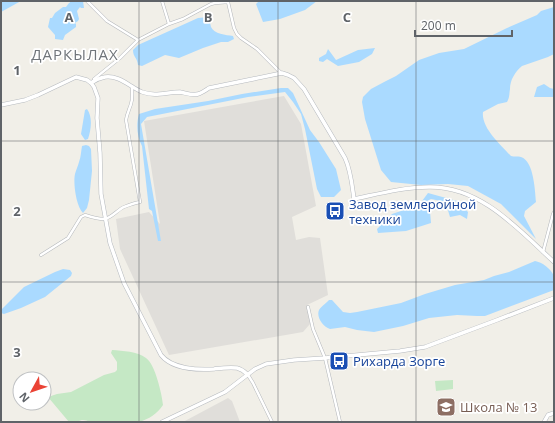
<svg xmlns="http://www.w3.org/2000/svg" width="555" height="423" viewBox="0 0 555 423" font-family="'Open Sans',sans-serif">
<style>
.industrial{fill:#e0deda}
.green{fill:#c5e8c5}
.water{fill:#aadaff}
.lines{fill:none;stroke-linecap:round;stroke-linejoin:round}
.street-casing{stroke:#b5b8bc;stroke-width:3.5}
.secondary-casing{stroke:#b6babf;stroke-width:4.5}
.street{stroke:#fff;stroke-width:2.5}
.secondary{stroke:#fff;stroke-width:3.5}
.grid{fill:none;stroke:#5f6368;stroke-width:1;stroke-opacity:0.55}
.labels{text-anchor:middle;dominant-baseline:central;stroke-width:3.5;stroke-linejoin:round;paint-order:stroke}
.transit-label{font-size:13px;fill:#164399;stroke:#fff;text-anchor:start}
.education-label{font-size:13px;fill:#785e54;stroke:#fff;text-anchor:start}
.quarter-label{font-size:15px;letter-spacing:1px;fill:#70757a;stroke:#fff}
.grid-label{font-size:13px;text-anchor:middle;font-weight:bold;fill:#5f6368;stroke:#fff;stroke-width:3.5;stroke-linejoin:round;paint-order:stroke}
</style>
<rect width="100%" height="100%" fill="#f1efe8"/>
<!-- industrial -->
<path class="industrial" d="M284 96 301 124 316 206 292 217 296 240 309 237 320 238 328 295 307 305 310 324 303 332 169 355 120 249 116 219 149 212 160 224 144 121Z
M228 398 232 401 240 422H183Z"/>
<!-- green -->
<path class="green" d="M112 350C123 351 137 351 146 358 155 364 162 394 163 405 157 414 149 419 139 422H90C86 420 81 419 78 422H69L48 397 57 394 71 392 104 375 115 372 117 370V362L111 353Z
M453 380V389L436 391 435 381Z"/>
<!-- water -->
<path class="water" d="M1 1H21L1 12Z
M69 1H83L84 8H81L80 7 77 11 79 19 78 21 75 23 76 24V27L65 35 63 40 55 39V35L48 27 50 18H52L55 13 63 7H66L69 3H70Z
M259 1H317L305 10 280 19 263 22 256 4Z
M554 7V54L548 57 522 66C515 72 510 80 510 89 509 94 510 97 507 102L498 104 483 112C481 128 501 145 511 156 514 157 518 156 521 157 534 161 535 191 536 202L525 211 524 216 536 239 501 204 468 186 448 184 421 185 391 182 381 170 365 119 362 102 363 97 371 89 386 81 396 76 419 60 439 53 464 49 507 28 537 15 541 11Z
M209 17C210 20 210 24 211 27 214 34 226 35 233 36L234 39 228 42H221L203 48 179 58 165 55 142 66 138 65C137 57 133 57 133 50L138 45 198 18Z
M375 48 372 54 359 62 338 66 327 59 323 62 319 61V58L326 54 328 49 336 60 358 50Z
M544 84 550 88 554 89V97H534L537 87Z
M281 88H288L293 93 310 130 319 142 336 169 341 190 334 197H321L317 189 305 129 301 114 293 102 285 92 248 97 147 117 141 124 161 241H158L152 211 149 209 142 146C137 137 136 124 139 114L155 109 208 101 242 94Z
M87 109C93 117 91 130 88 139L85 140 81 134 85 110Z
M86 145 89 146 91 149 92 171 89 200 87 208 83 213C76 206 73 183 75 174 76 170 78 166 79 162 81 157 81 151 82 146Z
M428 193 457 201 468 212 467 219 460 215 450 217C446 203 446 202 431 199L429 200 431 223 406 231 378 233 377 229 392 214 419 205Z
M535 261C542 262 551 269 554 276 555 280 554 286 554 290L485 316H477L457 315 429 318 403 326 374 332 357 330 345 327 330 329C323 327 316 317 319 310 321 307 326 303 329 300H332L343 312 350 313 357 312 401 303 425 294 455 285 484 280 494 276 509 272Z
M63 269 70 270 72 273 71 276 45 297 21 308 4 314 1 313V310L24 287 55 272Z"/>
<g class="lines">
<!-- street casing -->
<g class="street-casing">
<path id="street" d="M87 1 107 21 138 40
M162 1 169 24
M228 2 234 28 237 34 241 38 257 49 281 73
M94 79 120 58 138 40 169 24 183 19 211 4 215 3 228 2
M543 252 553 214 554 212
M41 255 68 238 81 217 85 215C91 217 98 219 104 219 112 218 117 210 124 207 129 205 134 203 140 202L126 120C127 114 129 110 131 104 133 98 132 92 132 86
M308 307 313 329 325 358 340 422
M248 375 253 383 272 422"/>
</g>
<!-- secondary casing -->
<g class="secondary-casing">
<path id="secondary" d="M91 83C95 80 100 78 105 77 119 75 130 87 142 92 156 97 166 92 180 92 186 93 192 96 198 94 202 93 206 90 209 88L282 73 288 75 294 78 304 89 345 158C351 171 352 185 354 199 378 194 404 187 429 187 481 186 519 230 554 262
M1 105 25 100 38 95 76 77 87 80 91 83 94 87 98 98 97 118 100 153 101 194 110 243 124 283 161 355C172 369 198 370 214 369 222 368 229 367 237 368 241 369 244 371 247 374
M162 422 225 392 255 369 266 364 294 360 325 358 400 351 425 347 497 320 554 298
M544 422 548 415 554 413"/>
</g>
<!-- street -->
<use href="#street" class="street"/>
<!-- secondary -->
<use href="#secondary" class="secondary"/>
</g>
<!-- grid -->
<path class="grid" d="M139 1V422M278 1V422M416 1V422M1 141H554M1 282H554"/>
<!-- icons -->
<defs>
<g id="bus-square" transform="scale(1)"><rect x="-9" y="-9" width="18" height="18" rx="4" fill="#1a4fb4" stroke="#fff"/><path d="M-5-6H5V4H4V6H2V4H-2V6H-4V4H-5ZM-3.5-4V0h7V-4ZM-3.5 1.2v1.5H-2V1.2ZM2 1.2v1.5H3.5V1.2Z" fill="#fff"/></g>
<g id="school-square" transform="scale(1)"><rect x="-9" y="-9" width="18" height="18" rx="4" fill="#8d6e63" stroke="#fff"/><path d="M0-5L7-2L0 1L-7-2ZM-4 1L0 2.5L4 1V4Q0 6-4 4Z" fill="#fff"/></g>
</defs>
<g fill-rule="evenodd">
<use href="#bus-square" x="335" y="211"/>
<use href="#bus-square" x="339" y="361"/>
<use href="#school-square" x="446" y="407"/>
</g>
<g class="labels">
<!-- transit labels -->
<g class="transit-label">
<text x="349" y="204">Завод землеройной<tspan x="349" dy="15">техники</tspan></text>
<text x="353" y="361">Рихарда Зорге</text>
</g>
<!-- education labels -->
<g class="education-label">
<text x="460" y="407">Школа № 13</text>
</g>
<!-- quarter labels -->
<g class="quarter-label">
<text x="75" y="54">ДАРКЫЛАХ</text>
</g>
</g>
<g class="grid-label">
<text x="69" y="22">A</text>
<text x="208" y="22">B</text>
<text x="347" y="22">C</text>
<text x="17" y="75">1</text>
<text x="17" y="216">2</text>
<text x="17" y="357">3</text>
</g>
<!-- border -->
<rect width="555" height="423" fill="none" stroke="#5f6368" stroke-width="4"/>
<!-- north arrow -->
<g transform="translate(32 391) rotate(230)"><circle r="19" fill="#ffffff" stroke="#bfc1c3"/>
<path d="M0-3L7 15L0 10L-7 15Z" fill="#ea4335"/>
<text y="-6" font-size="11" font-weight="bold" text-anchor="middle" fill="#5f6368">N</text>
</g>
<!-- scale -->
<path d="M415 30v6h97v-6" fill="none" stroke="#5f6368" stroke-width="2"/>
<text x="421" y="30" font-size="12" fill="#5f6368" stroke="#ffffff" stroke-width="3" paint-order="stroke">200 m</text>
</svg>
